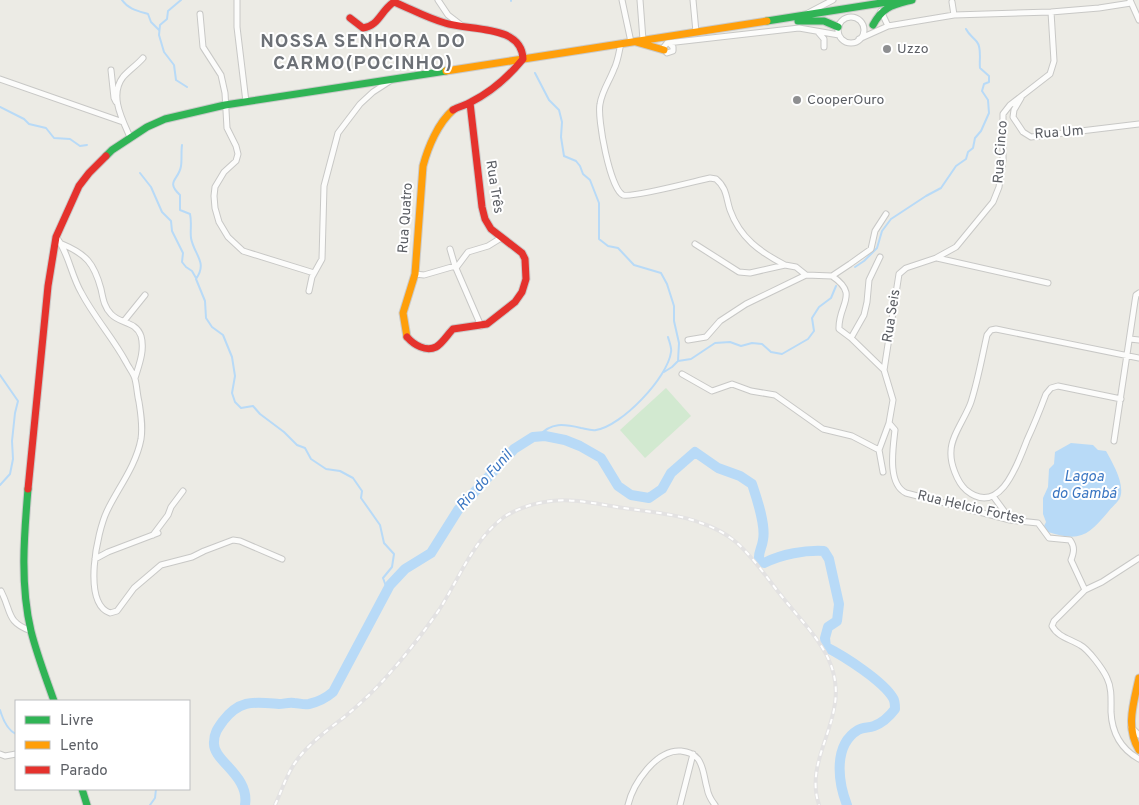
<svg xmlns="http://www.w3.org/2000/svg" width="1139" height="805" viewBox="0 0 1139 805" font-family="Overpass,sans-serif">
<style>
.green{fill:#d2e9d0}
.water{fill:#b8daf7}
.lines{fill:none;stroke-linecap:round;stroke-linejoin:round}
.stream{stroke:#b8daf7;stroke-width:2}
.river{stroke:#b8daf7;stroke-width:10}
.street-casing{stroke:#c8c8c6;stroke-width:7}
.fast-casing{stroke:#cacaca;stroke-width:9}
.slow-casing{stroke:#cacaca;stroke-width:9}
.jam-casing{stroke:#cacaca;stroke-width:9}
.street{stroke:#fcfcfb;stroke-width:5}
.fast{stroke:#30b455;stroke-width:7}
.slow{stroke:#ff9f0a;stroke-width:7}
.jam{stroke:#e5322d;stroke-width:7}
.rail-casing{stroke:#e3e2e2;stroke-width:4}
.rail{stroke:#fff;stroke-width:2;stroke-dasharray:5.5;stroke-linecap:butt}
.poi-dot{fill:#8e8f91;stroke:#fff;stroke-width:2}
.labels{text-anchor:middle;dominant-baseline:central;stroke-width:4;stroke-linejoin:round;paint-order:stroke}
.poi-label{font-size:14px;fill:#5b5e64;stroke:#fff;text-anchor:start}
.street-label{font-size:14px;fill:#5b5e64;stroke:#fff}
.water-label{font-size:15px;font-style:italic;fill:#3a76c2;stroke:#fff}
.district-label{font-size:19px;font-weight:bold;letter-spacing:1px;fill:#6c7076;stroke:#fff}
</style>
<rect width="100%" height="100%" fill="#ecebe5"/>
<!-- green -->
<path class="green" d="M666 388 691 416 645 458 620 430Z"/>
<!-- water -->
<path class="water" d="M1071 443 1093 445 1098 450 1106 451C1112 462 1123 480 1121 494 1120 502 1112 506 1108 512 1088 536 1080 542 1048 532L1044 526 1046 522 1043 514V498L1048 487 1049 469 1054 464 1055 452Z"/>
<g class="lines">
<!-- stream -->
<path class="stream" d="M122 0C128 9 138 11 148 14L151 22 159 30
M181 0 168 11 167 19 160 25 159 35 164 52 174 65 176 80 187 87
M511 0V1
M535 73 549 100 559 110 562 122 561 137 564 156 576 161 580 166 583 174 590 180 599 203V239L608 246 618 248 634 265 661 273 667 284 674 306V321L679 343 678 361
M0 107 24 119 29 124 46 128 54 138 70 139 80 146 87 145
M182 145C181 152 182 160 181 166 179 180 165 181 180 195V210L190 214C192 223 190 230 191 238 194 255 208 262 196 279L205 301 206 318 212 327 223 335 232 357 235 376 232 393 235 402 241 408 253 406 260 414 284 432 297 445 305 448 311 459 326 469 340 471 353 478 362 491 361 498 380 525 384 543 394 554 392 567 383 578 387 589
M140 173 151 187 162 212 171 221 172 231 183 253 182 262 186 267 192 271 196 278
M855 267 864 261 877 248 882 231 891 219 926 196 941 188 956 166 966 159 968 152 973 148 975 138 981 131 989 113 988 100 982 91 984 84 989 82V76L980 68C979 60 982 48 977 42 973 37 969 35 966 29
M664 372 672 367 678 361 691 359 715 343 730 342 741 346 752 343 762 344 771 352 782 354 808 339 814 331 812 318 819 307 831 298 836 286
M0 375 18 401 15 413 12 441 13 459 10 474 0 485
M539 436C551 422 564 424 581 428 586 429 592 431 596 430 622 426 668 377 671 352 672 348 669 341 668 337
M0 710C3 720 7 730 16 734
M150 805 155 798 156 789"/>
<!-- river -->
<path class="river" d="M245 805C250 775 212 761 214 742 214 733 218 728 223 721 240 699 254 702 279 704 284 704 289 702 294 703 299 703 303 705 309 704 318 702 326 698 333 692L390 585 405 569 431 553 458 510 514 449 533 437 545 436 565 440 580 446 601 458 618 486 631 495 649 498 662 489 671 473 695 452 718 468 740 476 752 484C757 499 766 525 763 540 762 548 758 552 759 560L764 563C782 554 805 550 824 551L829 559 839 604 837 621 828 627 825 638 826 647C844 656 883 681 893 698 895 701 895 705 895 709 889 717 882 723 874 726 868 728 863 727 858 730 833 745 838 782 847 805"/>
<!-- street casing -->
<g class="street-casing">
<path id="street" d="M237 0V27L246 102
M438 0 448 15 461 25
M622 0 631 42
M640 0 643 40
M693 0 696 32
M1130 0 1139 20
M952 2 954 15
M881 11 888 26
M808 13 833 0
M200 14 203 47 221 75 225 93 227 128 236 146 238 154 236 161 224 172 215 187 214 196 215 208 219 222 228 237 243 251 314 273
M838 30a13 13 0 1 1 26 0a13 13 0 1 1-26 0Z
M818 32 824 39V47
M859 39 888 26 954 15 1051 12 1099 8 1131 3
M621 43C619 52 618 61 614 69 609 82 602 91 600 104 597 118 610 189 623 195 633 198 696 181 710 178L716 179C727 188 726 198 730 210 740 238 760 252 785 265
M670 44 673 47V51L667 53 663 48 667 43 799 28 839 35
M111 70 114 98 116 102
M0 79 123 122
M1021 98 1014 110 1013 117 1023 132 1031 137 1139 124
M130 137C122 119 109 95 123 77 129 70 137 65 143 58
M56 237C68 251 71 275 81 292 94 317 113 338 126 362 129 368 134 374 135 379 137 386 137 394 139 402 141 415 143 426 141 439 136 466 118 488 107 511 97 532 82 603 110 613L117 611 134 588 161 565 192 557 204 551 233 540 240 541 282 559
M62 244C86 254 94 263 101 289 103 298 104 307 111 314 120 324 136 321 141 336 145 350 139 365 135 378
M695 244 739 272 750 273 785 265 796 267 806 275
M450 249 455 266 481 326
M937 258 1048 283
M456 268 468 252 488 246 501 238
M415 274 424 275 455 266
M832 276C860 295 838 304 839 329L851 338 884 370 893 400 889 423 895 430C893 448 887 484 906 493L1010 520 1038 523 1049 538 1070 540C1075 547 1074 552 1071 560L1085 590 1054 621 1052 626C1058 637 1070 639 1080 645 1088 649 1103 669 1107 678 1112 688 1111 700 1111 712 1112 733 1121 749 1139 759
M309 291 312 277 322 259 324 186 338 133 360 104 373 92 390 81
M124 321 145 295
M851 338 864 315 867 302 869 280 880 257
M1130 339 1139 340
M688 340 706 337 720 321 746 304 806 275 832 276 850 264 871 249 875 231 886 214
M884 370 899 274 906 268 936 258 956 247 993 202 999 187 1003 160V114L1010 105 1050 74 1054 61 1051 12
M682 374 712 391 732 384 751 391 775 395 823 429 852 436 879 450
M1121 399 1058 386 1051 388 1046 394C1040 410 1034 425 1027 440 1018 463 1000 518 966 490 957 482 950 463 951 451 951 436 966 417 971 402 978 380 982 357 987 335L991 330 996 329 1139 358
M1114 441 1135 301 1136 295 1139 293
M883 472 879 450 889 423
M993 496 1010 519
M153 535 168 515 171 507 183 491
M95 559 108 552 158 533
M1085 590 1102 582 1139 558
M1 591C12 612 6 622 31 631
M1131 727 1139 735
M0 754 5 756 16 754
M628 805C633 784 656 749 681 751 687 752 693 753 698 759 704 767 704 778 707 788 708 794 711 800 715 805
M680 805 693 754"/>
</g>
<!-- fast casing -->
<g class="fast-casing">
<path id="fast" d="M767 21 900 0
M798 21H824L838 27
M873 25C883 6 893 5 912 0
M106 156 112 150 147 127 165 119 225 105 446 71
M28 489C24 536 20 585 31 631 37 655 46 678 54 701
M82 789 87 805"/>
</g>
<!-- slow casing -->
<g class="slow-casing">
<path id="slow" d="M636 42 664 50
M446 71 767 21
M407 337 403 313 415 274 423 166C428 147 438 123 453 110
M1139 678C1134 702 1125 727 1139 750"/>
</g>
<!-- jam casing -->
<g class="jam-casing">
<path id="jam" d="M350 18 363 28C379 26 381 10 394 2 411 9 427 18 445 23 469 31 522 24 523 59 509 76 491 92 471 102 465 106 459 106 453 110
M407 337C414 345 426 352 436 347 442 344 448 334 453 329L487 324 515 302 522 292 526 279 525 259 522 253 491 229 485 219 482 207 470 103
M28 489 48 286 56 237 79 186 89 173 106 156"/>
</g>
<!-- street -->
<use href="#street" class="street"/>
<!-- fast -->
<use href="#fast" class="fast"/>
<!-- slow -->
<use href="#slow" class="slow"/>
<!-- jam -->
<use href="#jam" class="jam"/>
<!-- rail casing -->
<g class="rail-casing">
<path id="rail" d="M275 805C282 790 287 773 297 760 311 741 331 728 348 714 362 702 376 689 388 675 406 655 423 633 439 610 459 579 473 540 504 517 518 508 535 503 551 501 575 498 601 505 624 508 650 512 677 514 701 523 713 527 728 535 737 543 755 559 769 581 784 599 799 618 818 637 828 658 855 715 802 754 819 805"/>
</g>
<!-- rail -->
<use href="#rail" class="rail"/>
</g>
<!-- markers -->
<g class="poi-dot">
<circle cx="887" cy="49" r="5"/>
<circle cx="797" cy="100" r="5"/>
</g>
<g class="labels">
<!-- poi labels -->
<g class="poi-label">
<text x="897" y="49">Uzzo</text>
<text x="807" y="100">CooperOuro</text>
</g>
<!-- street labels -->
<g class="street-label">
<text transform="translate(1059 133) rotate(-4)">Rua Um</text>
<text transform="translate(1001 152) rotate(-86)">Rua Cinco</text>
<text transform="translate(494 187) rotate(81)">Rua Três</text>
<text transform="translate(406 218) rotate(-86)">Rua Quatro</text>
<text transform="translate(892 316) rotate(-81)">Rua Seis</text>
<text transform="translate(971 508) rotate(13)">Rua Helcio Fortes</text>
</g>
<!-- water labels -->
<g class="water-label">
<text x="1084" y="477">Lagoa<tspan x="1084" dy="17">do Gambá</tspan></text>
<text transform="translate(485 481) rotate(-48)">Rio do Funil</text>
</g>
<!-- district labels -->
<g class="district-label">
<text x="363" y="42">NOSSA SENHORA DO<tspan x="363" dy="22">CARMO(POCINHO)</tspan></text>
</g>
</g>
<!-- legend -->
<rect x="15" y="700" width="175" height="90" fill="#ffffff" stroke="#bdbfc1"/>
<rect x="25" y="716" width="25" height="8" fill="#30b455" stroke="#bdbfc1"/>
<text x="60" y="725" font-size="15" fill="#5b5e64">Livre</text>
<rect x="25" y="741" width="25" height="8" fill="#ff9f0a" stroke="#bdbfc1"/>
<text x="60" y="750" font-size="15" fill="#5b5e64">Lento</text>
<rect x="25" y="766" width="25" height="8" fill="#e5322d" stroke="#bdbfc1"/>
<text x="60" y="775" font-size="15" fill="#5b5e64">Parado</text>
</svg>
